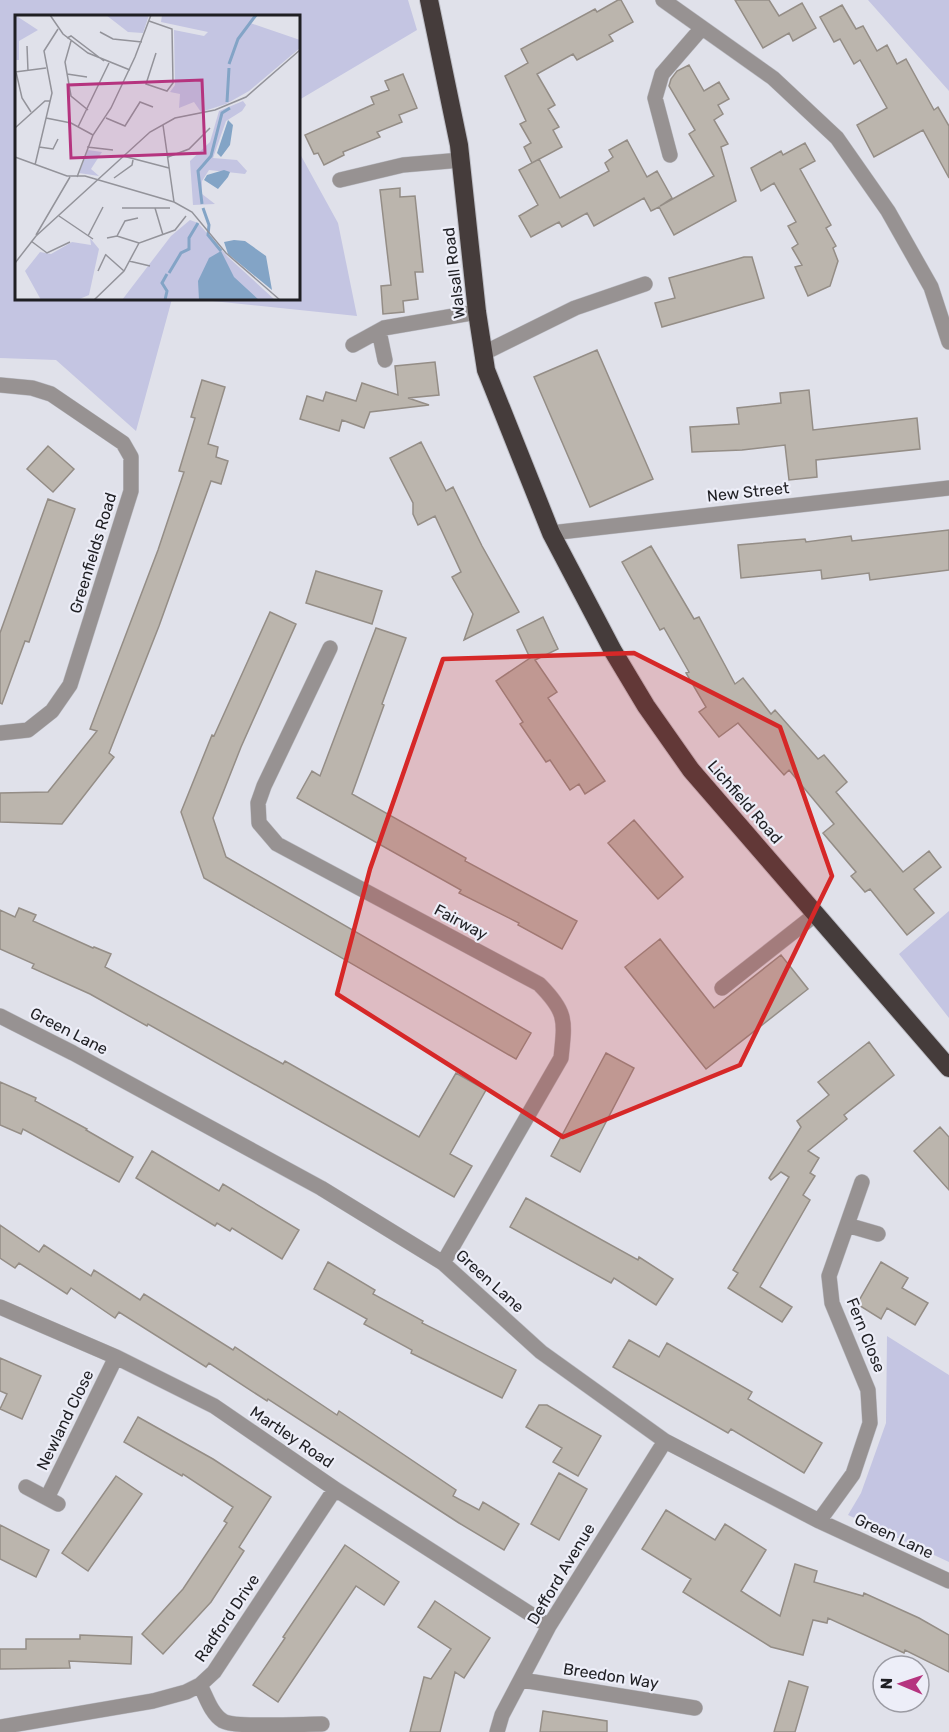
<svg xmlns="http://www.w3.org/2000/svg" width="949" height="1732" viewBox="0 0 949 1732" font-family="Rubik,sans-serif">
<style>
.green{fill:#c4c5e2}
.building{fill:#bbb5ad;stroke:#948d86;stroke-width:1.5}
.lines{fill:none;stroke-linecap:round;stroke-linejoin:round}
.minor-casing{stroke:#bdbec6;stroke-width:16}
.highway-casing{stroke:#bdbec6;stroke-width:20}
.minor{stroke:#979292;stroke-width:15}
.highway{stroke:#453c3b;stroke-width:18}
.marked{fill:#d62828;fill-opacity:0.2;stroke:#d62828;stroke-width:4.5;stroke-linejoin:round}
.labels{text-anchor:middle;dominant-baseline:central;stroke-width:4.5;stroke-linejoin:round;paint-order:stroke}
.street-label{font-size:16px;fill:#1f1f23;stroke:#edeef8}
.inset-river{fill:none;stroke:#83a4c6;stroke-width:3}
.inset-road{fill:none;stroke:#93939a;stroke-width:1.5}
.view{fill:#b5347f;fill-opacity:0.15;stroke:#b5347f;stroke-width:3}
.inset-edge{fill:none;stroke:#1f1f23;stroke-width:3}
</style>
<rect width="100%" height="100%" fill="#e0e1ea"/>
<!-- green -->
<path class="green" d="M0 0H408L417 30 299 100 298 16H16V298L172 299 136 431 56 360 0 358Z
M868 0H949V91Z
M299 152 338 223 357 316 193 299 298 298Z
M949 911V1018L899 954Z
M887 1336 949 1375V1562L848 1515 861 1493 886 1423Z"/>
<!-- building -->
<path class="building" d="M618 0H621L633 22 609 35 613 41 577 60 573 54 537 74 555 105 548 109 559 127 553 130 562 147 532 163 524 147 531 143 520 124 526 121 505 76 528 63 521 49 595 9 597 12Z
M735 0H769L779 16 802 3 816 28 793 41 789 33 763 48Z
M842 5 856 29 863 26 877 51 887 45 897 64 906 59 934 110 938 107 949 126V178L923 130 874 157 857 125 887 108 860 60 854 64 840 39 834 42 820 17Z
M689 65 704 91 719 82 729 99 718 105 723 114 714 120 728 144 721 147 736 201 674 235 659 207 651 211 644 198 594 226 587 213 562 227 559 222 531 237 519 216 538 205 519 170 539 159 560 198 609 171 605 163 613 157 609 150 627 140 647 177 657 171 672 198 660 206 714 176 689 134 695 130 669 86 671 79 677 71Z
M403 74 417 108 399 115 402 122 377 132 380 137 343 152 344 155 324 165 318 153 314 154 305 135 374 104 371 97 389 90 385 81Z
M805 143 815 161 800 169 831 225 826 228 836 246 833 248 838 261 830 286 808 296 795 267 802 265 792 248 798 244 788 226 796 222 774 183 761 191 751 168 781 151 783 155Z
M400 188V197L415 196 423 272H415L418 299 403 301 404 312 383 314 381 286 391 285 380 190Z
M744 257H752L764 298 662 327 655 303 675 298 669 278Z
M597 350 653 479 590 507 534 377Z
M435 362 439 395 408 398 429 405 370 412 364 428 342 420 339 431 300 419 307 396 323 401 326 392 356 401 362 383 398 395 395 366Z
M202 380 225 387 208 444 218 447 216 457 228 461 221 484 211 481 159 626 109 753 114 757 62 824 0 822V793L48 792 97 731 90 729 158 550 184 472 179 471 195 418 191 417Z
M809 390 813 430 917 418 920 449 816 460 817 477 789 480 785 445 742 450 692 452 690 427 739 424 737 408 781 403 780 393Z
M421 442 446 491 453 487 482 546 519 612 464 640 473 614 452 577 461 572 435 516 418 525 413 514V503L390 458Z
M48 446 74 469 53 492 27 469Z
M48 499 75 509 29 642 25 641 2 704 0 703V633Z
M949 530V570L870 580 869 573 822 579 821 570 741 578 738 545 805 539 806 542 851 536 852 541Z
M651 546 694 619 699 617 735 684 743 678 771 714 775 710 818 759 824 755 847 782 836 792 903 872 929 851 941 867 914 889 934 913 907 935 870 889 865 892 851 876 856 872 823 833 834 824 789 770 784 775 738 723 719 737 699 712 706 707 686 673 689 672 664 628 660 630 622 562Z
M316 571 382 591 372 624 306 603Z
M270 612 296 624 241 747 213 818 226 857 531 1033 516 1059 204 878 181 812 212 735 214 736Z
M543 617 558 649 535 660 557 692 548 698 605 781 585 794 579 784 570 790 550 760 546 762 520 724 523 722 496 681 530 658 517 630Z
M376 628 406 638 382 704 384 705 352 794 466 858 465 861 577 921 562 949 518 925 519 923 459 893 461 890 297 798 312 771 320 776Z
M634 820 683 877 658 899 608 843Z
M19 908 36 915 33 921 93 948 94 947 111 954 105 967 283 1064 285 1061 419 1137 456 1073 486 1090 450 1154 472 1166 454 1197 148 1024 147 1026 90 994 32 968 34 964 0 949V910L15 917Z
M660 939 714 1008 781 955 808 989 706 1069 625 967Z
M869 1042 894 1075 844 1115 847 1119 808 1151 819 1158 810 1173 815 1176 803 1195 810 1200 760 1287 792 1307 782 1322 728 1288 738 1273 733 1270 789 1177 781 1172 771 1180 769 1178 801 1127 797 1121 829 1095 818 1082Z
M606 1053 634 1068 580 1172 551 1156Z
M0 1082 36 1098 35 1101 87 1129 86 1130 133 1157 119 1182 23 1129 21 1134 0 1125Z
M940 1127 949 1137V1190L914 1151Z
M152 1151 219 1191 223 1184 299 1230 282 1259 232 1228 230 1231 217 1223 215 1226 136 1178Z
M526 1198 638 1260 639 1257 673 1279 656 1305 614 1278 611 1283 510 1227Z
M0 1225 39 1252 44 1245 91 1276 94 1270 140 1300 144 1294 233 1350 235 1347 337 1415 339 1411 456 1490 453 1496 479 1510 483 1502 519 1524 504 1550 459 1523 268 1399 267 1401 209 1363 206 1367 119 1312 115 1318 71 1288 67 1294 19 1263 15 1268 0 1258Z
M328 1262 375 1290 373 1294 423 1321 422 1323 516 1370 502 1398 411 1353 412 1350 364 1324 367 1319 314 1289Z
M881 1262 908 1278 902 1288 928 1303 915 1325 887 1308 881 1319 857 1304Z
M629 1340 659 1357 667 1343 752 1392 748 1399 822 1443 804 1473 731 1429 728 1433 613 1367Z
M0 1358 41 1376 22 1419 0 1409 7 1394 0 1391Z
M539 1405H547L601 1436 578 1476 553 1462 562 1448 526 1427Z
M138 1417 213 1459 271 1497 239 1547 244 1551 211 1602 163 1654 142 1634 183 1589 227 1523 224 1521 233 1507 183 1474 182 1476 124 1442Z
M559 1473 587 1489 559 1540 531 1524Z
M116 1476 142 1494 88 1571 62 1553Z
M666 1510 715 1540 725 1524 766 1550 741 1591 780 1616 795 1564 817 1571 814 1582 863 1596 864 1593 919 1618 949 1635V1672L905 1650 904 1653 828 1618 827 1623 813 1620 803 1655 771 1647 683 1592 691 1579 642 1549Z
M0 1525 49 1550 36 1577 0 1559Z
M345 1545 399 1582 384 1605 356 1586 278 1702 253 1685 285 1638 283 1637Z
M435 1601 490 1638 464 1678 455 1672 440 1732H410L424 1677 431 1679 451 1649 418 1627Z
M80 1635 132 1637 131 1664 69 1661 70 1668 0 1669V1649H26V1639H80Z
M789 1681 808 1687 795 1732H774Z
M543 1711 607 1721V1732H540Z"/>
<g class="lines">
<!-- minor casing -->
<g class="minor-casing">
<path id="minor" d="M663 0 773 78 837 138 888 211 931 287 949 342
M670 155 655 98 662 74 701 29
M340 180 403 165 461 160
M379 331 385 360
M353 345 384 328 477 312
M484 353 575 308 645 284
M0 385 32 388 51 394 123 443 131 457V491L70 685 52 711 28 730 0 733
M551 533 949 488
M330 648 264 786 258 803 259 823 277 844 539 984C567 1012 565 1020 561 1058L443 1263
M722 988 816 914
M0 1016 73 1053 321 1188 443 1263 541 1352 665 1441 819 1521 949 1581
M847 1225 878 1234
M0 1307 116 1357 214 1406 335 1489 549 1626
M26 1487 58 1504
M47 1498 116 1357
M819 1521 853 1474 870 1423 868 1390 832 1303 829 1276 862 1182
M522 1680 695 1708
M200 1685C206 1696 211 1714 223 1721 234 1728 303 1724 322 1724
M0 1727 153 1701 186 1692 200 1685 214 1672 335 1489
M497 1732 502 1715 549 1626 665 1441"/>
</g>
<!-- highway casing -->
<g class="highway-casing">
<path id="highway" d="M429 0 459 145 477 312 486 370 551 533 613 651 646 706 691 770 949 1068"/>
</g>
<!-- minor -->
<use href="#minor" class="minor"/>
<!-- highway -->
<use href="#highway" class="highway"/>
</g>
<!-- marked area -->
<path class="marked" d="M634 653 780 727 832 876 740 1065 563 1137 337 994 370 869 443 659Z"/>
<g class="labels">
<!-- street labels -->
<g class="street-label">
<text transform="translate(454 273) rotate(-97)">Walsall Road</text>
<text transform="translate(748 492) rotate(-6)">New Street</text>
<text transform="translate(93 553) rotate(-73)">Greenfields Road</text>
<text transform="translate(745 802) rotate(49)">Lichfield Road</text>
<text transform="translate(461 922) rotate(28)">Fairway</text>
<text transform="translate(69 1031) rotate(27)">Green Lane</text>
<text transform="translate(490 1281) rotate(42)">Green Lane</text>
<text transform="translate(866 1335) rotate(68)">Fern Close</text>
<text transform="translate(65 1420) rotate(-64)">Newland Close</text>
<text transform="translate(292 1437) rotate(34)">Martley Road</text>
<text transform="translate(894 1536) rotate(25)">Green Lane</text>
<text transform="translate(561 1574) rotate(-59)">Defford Avenue</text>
<text transform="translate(227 1618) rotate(-56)">Radford Drive</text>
<text transform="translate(611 1676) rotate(9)">Breedon Way</text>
</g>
</g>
<!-- overview -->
<g transform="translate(15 15)">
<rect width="285" height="285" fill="#e0e1ea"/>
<path d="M0 0 23 15 4 26V45H0ZM91 0H134L128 18 113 17ZM147 0H241L235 8 285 25V33L234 76 211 89 186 97 179 87 164 93 165 79 155 77 160 70 159 15 189 21 193 17 146 7ZM228 86 231 90 227 96 211 106 198 143 222 145 232 156 230 159 194 155 187 166V179L200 189 178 190 175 146 195 127 204 96ZM73 135 87 137 76 154 84 161 64 158ZM175 205 183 208 213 242 260 285H107L156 221ZM75 223 84 234 74 280 62 285H26L10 256 25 237 36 239 57 227 76 230Z" fill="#c4c5e2"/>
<path d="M213 105 218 110 215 130 206 142 202 138ZM209 155 215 157 213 162 203 174 189 165 192 160ZM219 225 230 226 251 241 257 275 213 239 209 227ZM206 236 219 262 244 285H184L183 266 194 243Z" fill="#83a4c6"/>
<path class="inset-river" d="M214 49 223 24 241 0M212 87 214 53M187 189 183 156 196 141 207 98 215 93M188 193 194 210 193 220 206 236M154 258 166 238 174 234V223L183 208M150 285 152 276 147 268 152 259"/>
<path class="inset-road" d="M35 0 48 19 73 38 115 55M134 6 157 14 158 68 152 76 131 69 141 38M85 17 98 24 127 27M52 23 56 21 89 46M56 26 50 47 56 81 73 95M12 31 13 56M0 57 31 53M1 57 7 83 16 97M52 59 72 62M31 103 56 108 78 120M91 103 110 111 125 87 138 92M148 110 159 187M63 112 94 48M0 113 30 86H35M24 132 38 134 43 124M72 132 98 135M108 141 154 153M0 142 52 161H70L159 187 177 197 211 238 265 285M153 142 174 134 195 113M20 150 37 78 29 36 43 14M62 162 78 120 96 93 120 42 136 0M99 163 117 150 118 145M107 193H155M140 193 148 220M44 201 78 224M21 220 55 162M73 221 88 192M102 221 110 206 123 203M92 223 102 221 124 228M16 226 32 238 55 227M91 240 109 256M114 246 135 251M0 248 21 221 135 117 160 103 200 95 231 82 285 35M83 256 91 239M79 285 109 256 124 228 160 215 171 201"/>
<path class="view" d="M187 65 190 138 56 143 53 70Z"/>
<rect width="285" height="285" class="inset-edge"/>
</g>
<!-- north arrow -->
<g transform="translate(901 1684) rotate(272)"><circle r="28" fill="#edeef8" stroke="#9b9ba3" stroke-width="1.5"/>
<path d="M0-4.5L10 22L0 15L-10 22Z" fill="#b5347f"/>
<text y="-9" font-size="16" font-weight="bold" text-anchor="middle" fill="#1f1f23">N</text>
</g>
</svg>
